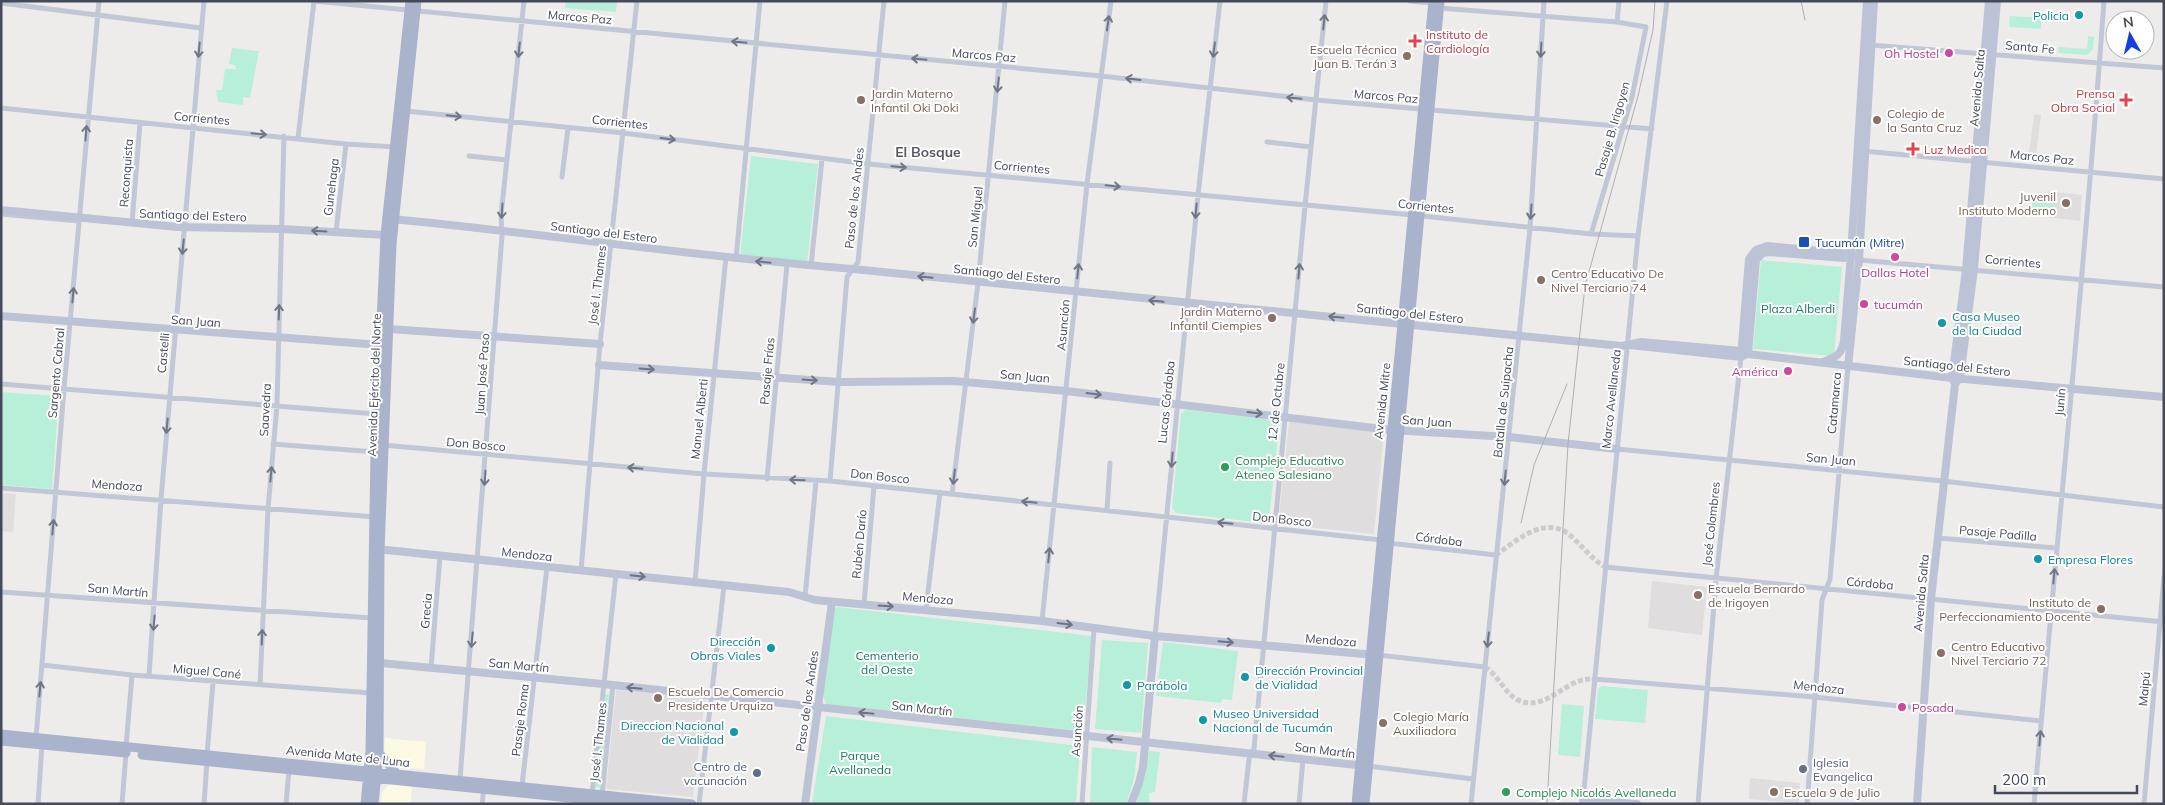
<svg xmlns="http://www.w3.org/2000/svg" width="2165" height="805" viewBox="0 0 2165 805" font-family="Mulish,sans-serif">
<style>
.commercial{fill:#fcfae2}
.education{fill:#dfdddd}
.green{fill:#b7efd9}
.lines{fill:none;stroke-linecap:round;stroke-linejoin:round}
.street-tunnel{stroke:#ccccce;stroke-width:5;stroke-dasharray:5 2.5;stroke-linecap:butt}
.street{stroke:#c1c7d4;stroke-width:5}
.secondary{stroke:#bdc3d6;stroke-width:8}
.primary{stroke:#aab3cc;stroke-width:9}
.rail{stroke:#adafb6;stroke-width:1}
.oneway{stroke:#707684}
.oneway2{stroke:#6e7485}
.culture-dot{fill:#0f9aa8;stroke:#fff;stroke-width:2}
.health-dot{fill:#e0444e;stroke:#fff;stroke-width:2}
.hotel-dot{fill:#d1479c;stroke:#fff;stroke-width:2}
.education-dot{fill:#8d6e63;stroke:#fff;stroke-width:2}
.transit-dot{fill:#1a4fb4;stroke:#fff;stroke-width:2}
.leisure-dot{fill:#2e9e5b;stroke:#fff;stroke-width:2}
.worship-dot{fill:#6b7280;stroke:#fff;stroke-width:2}
.service-dot{fill:#5c6f8a;stroke:#fff;stroke-width:2}
.labels{text-anchor:middle;dominant-baseline:central;stroke-width:4;stroke-linejoin:round;paint-order:stroke}
.culture-label{font-size:12px;fill:#0d838f;stroke:#fff;text-anchor:start}
.street-label{font-size:12px;fill:#444a59;stroke:#fff}
.health-label{font-size:12px;fill:#be3a42;stroke:#fff;text-anchor:start}
.education-label{font-size:12px;fill:#785e54;stroke:#fff;text-anchor:start}
.hotel-label{font-size:12px;fill:#b23c85;stroke:#fff;text-anchor:end}
.transit-label{font-size:12px;fill:#164399;stroke:#fff;text-anchor:start}
.park-label{font-size:12px;fill:#147a5f;stroke:#fff}
.leisure-label{font-size:12px;fill:#27864d;stroke:#fff;text-anchor:start}
.worship-label{font-size:12px;fill:#5b616d;stroke:#fff;text-anchor:start}
.service-label{font-size:12px;fill:#4e5e75;stroke:#fff;text-anchor:end}
.neighbourhood-label{font-size:14px;font-weight:bold;fill:#585a60;stroke:#fff}
</style>
<rect width="100%" height="100%" fill="#eeeceb"/>
<!-- commercial -->
<path class="commercial" d="M385 738 426 742 424 769 391 767 384 755Z
M391 782 412 785 411 804H381L382 792Z"/>
<!-- education -->
<path class="education" d="M2034 114 2041 115 2035 161 2028 160Z
M2048 191 2082 195 2080 221 2030 215 2032 200 2046 202Z
M1289 422 1384 432 1374 534 1278 524Z
M1 493 16 494 13 532 1 531Z
M1652 581 1707 587 1702 635 1648 628Z
M616 690 705 699 693 797 606 789Z
M1750 778 1800 783 1799 803 1749 799Z"/>
<!-- green -->
<path class="green" d="M566 1H617L616 12 565 8Z
M2010 16 2041 18V29L2009 27Z
M2088 36 2094 37 2093 49 2087 55 2058 53 2059 47 2087 49Z
M232 48 259 51 250 98 243 97V105L218 102 216 90H222L225 69H236L235 65 229 64Z
M751 156 818 164 807 263 740 256Z
M2033 202 2056 205 2055 218 2031 214Z
M1761 260 1842 267 1834 356 1753 349Z
M1 392 59 396 52 489 1 485Z
M1186 410 1275 420 1279 427 1269 519 1264 523 1176 513 1172 508 1181 413Z
M837 607 1092 636 1083 731 826 704 823 696 833 611Z
M1102 640 1148 643 1141 733 1095 729Z
M1163 642 1238 651 1232 700 1222 699 1221 703 1156 696Z
M1602 686 1648 690 1645 723 1595 719 1598 689Z
M605 694 610 695 600 787H595Z
M1562 704 1584 706 1580 757 1558 755Z
M826 716 1080 746 1076 804H812Z
M1092 747 1137 752 1134 780 1126 804H1090Z
M1149 751 1160 752 1155 792 1149 793 1150 804H1137L1138 795 1146 774Z"/>
<g class="lines">
<!-- street-tunnel -->
<path class="street-tunnel" d="M1496 555C1517 540 1546 514 1571 536 1583 547 1591 558 1605 567
M1485 667C1498 675 1506 695 1518 700 1541 711 1559 688 1579 681 1584 679 1589 679 1594 679"/>
<!-- street -->
<path class="street" d="M314 1 1101 76 1316 100 1652 129
M1410 1 1432 3 1439 8 1617 22 1646 27 1632 97 1591 234
M1 3 201 28
M1617 22 1619 1
M1870 45 2164 68
M1 108 346 144 396 147
M406 111 623 133 868 164 1413 215 1591 234 1638 236
M298 138 314 1
M1267 142 1311 147
M1863 151 2164 179
M469 156 507 160
M562 177 568 128
M1 214 79 221
M132 223 140 123
M336 232 346 144
M736 259 760 1
M1859 260 2164 287
M811 266 822 159
M1 384 377 414
M273 444 375 452
M383 445 704 474 830 481 1381 540 1388 543 1496 555
M1617 449 1943 481 2164 507
M767 479 787 264
M830 481 847 277 858 262 884 1
M1 488 376 517
M952 494 978 283 1005 1
M1107 510 1110 463
M1938 538 2056 548
M1605 567 2164 622
M581 571 600 344 637 1
M695 582 704 474 726 257
M1 592 372 618 374 620
M805 597 816 481
M864 604 874 486
M926 609 940 492
M1042 621 1087 184 1111 1
M1155 636 1198 195 1220 1
M1378 655 1485 667
M42 665 132 675 371 693
M431 668 440 556
M149 676 161 499 204 1
M1594 679 1814 697 2041 721
M260 685 268 509 277 405 284 136
M36 738 64 389 99 1
M126 747 132 675
M207 755 213 682
M1368 766 1473 779
M460 779 502 236 501 215 524 1
M522 786 547 567
M592 794 616 574
M602 796 613 685
M1583 800 1638 236 1667 1
M38 804 42 745
M122 804 126 753
M204 804 207 761
M286 804 289 769
M482 804 484 789
M699 804 724 586
M1082 804 1094 629
M1244 804 1249 759 1254 749 1305 206 1326 1
M1299 804 1303 759
M1471 804 1530 228 1544 1
M1698 804 1716 579 1741 357
M1807 804 1822 600 1830 579 1848 367
M2034 804C2057 536 2085 269 2104 1
M2144 804 2164 577"/>
<!-- secondary -->
<path class="secondary" d="M1 210 178 227 282 229 385 235
M393 219C546 234 699 257 853 269L1622 346 1641 342 1741 351 1748 354 1952 378 2164 397
M1 316 380 345
M389 329 600 344
M1630 345 1741 357 1745 355
M1748 354 1756 260 1763 253 1769 252 1844 258
M1741 357 1749 259 1756 250 1767 246 1851 254 1854 256
M1823 362C1836 357 1842 355 1844 340L1851 254 1867 1
M599 365 839 382 953 381 1066 391 1391 430 1509 437 1617 449
M1848 367 1859 260 1874 1
M1954 382 1952 378 1966 269 1989 1
M377 549 789 592 815 600 1042 621 1155 636 1376 655
M376 666 380 663 613 685 1366 766
M1583 800 1637 804
M805 804 832 602
M1131 804 1139 783 1143 767 1155 636
M1917 804 1931 599 1955 384 1960 378 1974 269 1997 1"/>
<!-- primary -->
<path class="primary" d="M1 734 692 804
M1 741 126 753
M379 753 396 773
M142 755 629 804
M365 804 370 751 375 452 385 235 410 1
M374 804 379 753 380 551 392 244 417 1
M1356 804 1433 1
M1365 804 1440 1"/>
<!-- rail -->
<path class="rail" d="M1801 1 1805 20
M1521 523 1534 465 1567 384
M1547 804 1568 444 1585 286 1638 96 1653 30 1655 1"/>
</g>
<!-- one-way arrows -->
<defs><path id="oneway-shaft" d="M-6 0H5M1.5-3L5.5 0L1.5 3" fill="none" stroke-width="1.6" stroke-linecap="round" stroke-linejoin="round" transform="scale(1.25)"/></defs>
<g class="oneway">
<use href="#oneway-shaft" transform="translate(1324 22) rotate(-84)"/>
<use href="#oneway-shaft" transform="translate(1108 23) rotate(-82)"/>
<use href="#oneway-shaft" transform="translate(739 42) rotate(-174)"/>
<use href="#oneway-shaft" transform="translate(199 50) rotate(95)"/>
<use href="#oneway-shaft" transform="translate(519 50) rotate(96)"/>
<use href="#oneway-shaft" transform="translate(1214 50) rotate(97)"/>
<use href="#oneway-shaft" transform="translate(1541 50) rotate(93)"/>
<use href="#oneway-shaft" transform="translate(919 59) rotate(-175)"/>
<use href="#oneway-shaft" transform="translate(1133 79) rotate(-173)"/>
<use href="#oneway-shaft" transform="translate(998 85) rotate(96)"/>
<use href="#oneway-shaft" transform="translate(1294 98) rotate(-174)"/>
<use href="#oneway-shaft" transform="translate(454 116) rotate(6)"/>
<use href="#oneway-shaft" transform="translate(86 133) rotate(-86)"/>
<use href="#oneway-shaft" transform="translate(259 134) rotate(5)"/>
<use href="#oneway-shaft" transform="translate(668 139) rotate(7)"/>
<use href="#oneway-shaft" transform="translate(899 167) rotate(5)"/>
<use href="#oneway-shaft" transform="translate(1113 186) rotate(6)"/>
<use href="#oneway-shaft" transform="translate(502 211) rotate(94)"/>
<use href="#oneway-shaft" transform="translate(1196 211) rotate(95)"/>
<use href="#oneway-shaft" transform="translate(1531 212) rotate(94)"/>
<use href="#oneway-shaft" transform="translate(183 247) rotate(96)"/>
<use href="#oneway-shaft" transform="translate(1078 271) rotate(-84)"/>
<use href="#oneway-shaft" transform="translate(1299 271) rotate(-85)"/>
<use href="#oneway-shaft" transform="translate(73 295) rotate(-85)"/>
<use href="#oneway-shaft" transform="translate(279 312) rotate(-88)"/>
<use href="#oneway-shaft" transform="translate(974 316) rotate(98)"/>
<use href="#oneway-shaft" transform="translate(167 426) rotate(95)"/>
<use href="#oneway-shaft" transform="translate(1172 460) rotate(95)"/>
<use href="#oneway-shaft" transform="translate(635 468) rotate(-175)"/>
<use href="#oneway-shaft" transform="translate(271 474) rotate(-85)"/>
<use href="#oneway-shaft" transform="translate(954 477) rotate(97)"/>
<use href="#oneway-shaft" transform="translate(485 478) rotate(94)"/>
<use href="#oneway-shaft" transform="translate(1505 478) rotate(96)"/>
<use href="#oneway-shaft" transform="translate(797 480) rotate(-178)"/>
<use href="#oneway-shaft" transform="translate(1029 502) rotate(-174)"/>
<use href="#oneway-shaft" transform="translate(1225 523) rotate(-174)"/>
<use href="#oneway-shaft" transform="translate(53 527) rotate(-85)"/>
<use href="#oneway-shaft" transform="translate(1049 555) rotate(-84)"/>
<use href="#oneway-shaft" transform="translate(2054 576) rotate(-85)"/>
<use href="#oneway-shaft" transform="translate(154 623) rotate(95)"/>
<use href="#oneway-shaft" transform="translate(262 637) rotate(-88)"/>
<use href="#oneway-shaft" transform="translate(472 640) rotate(95)"/>
<use href="#oneway-shaft" transform="translate(1488 640) rotate(96)"/>
<use href="#oneway-shaft" transform="translate(40 689) rotate(-85)"/>
<use href="#oneway-shaft" transform="translate(2040 738) rotate(-85)"/>
</g>
<g class="oneway2">
<use href="#oneway-shaft" transform="translate(319 231) rotate(-177)"/>
<use href="#oneway-shaft" transform="translate(763 262) rotate(-174)"/>
<use href="#oneway-shaft" transform="translate(925 277) rotate(-174)"/>
<use href="#oneway-shaft" transform="translate(1156 301) rotate(-174)"/>
<use href="#oneway-shaft" transform="translate(1336 317) rotate(-174)"/>
<use href="#oneway-shaft" transform="translate(647 369) rotate(4)"/>
<use href="#oneway-shaft" transform="translate(810 380) rotate(4)"/>
<use href="#oneway-shaft" transform="translate(1094 394) rotate(7)"/>
<use href="#oneway-shaft" transform="translate(1255 413) rotate(7)"/>
<use href="#oneway-shaft" transform="translate(638 576) rotate(6)"/>
<use href="#oneway-shaft" transform="translate(886 606) rotate(4)"/>
<use href="#oneway-shaft" transform="translate(1065 624) rotate(7)"/>
<use href="#oneway-shaft" transform="translate(1226 642) rotate(5)"/>
<use href="#oneway-shaft" transform="translate(634 688) rotate(-174)"/>
<use href="#oneway-shaft" transform="translate(866 713) rotate(-174)"/>
<use href="#oneway-shaft" transform="translate(1114 739) rotate(-174)"/>
<use href="#oneway-shaft" transform="translate(1276 756) rotate(-174)"/>
</g>
<!-- markers -->
<g class="culture-dot">
<circle cx="2079" cy="15" r="5"/>
<circle cx="1942" cy="323" r="5"/>
<circle cx="2038" cy="559" r="5"/>
<circle cx="771" cy="648" r="5"/>
<circle cx="1245" cy="677" r="5"/>
<circle cx="1127" cy="685" r="5"/>
<circle cx="1203" cy="720" r="5"/>
<circle cx="734" cy="732" r="5"/>
</g>
<g class="health-dot">
<path d="M1412.5 33.5h5v5h5v5h-5v5h-5v-5h-5v-5h5z"/>
<path d="M2123.5 92.5h5v5h5v5h-5v5h-5v-5h-5v-5h5z"/>
<path d="M1910.5 141.5h5v5h5v5h-5v5h-5v-5h-5v-5h5z"/>
</g>
<g class="hotel-dot">
<circle cx="1949" cy="53" r="5"/>
<circle cx="1895" cy="257" r="5"/>
<circle cx="1864" cy="304" r="5"/>
<circle cx="1788" cy="371" r="5"/>
<circle cx="1902" cy="707" r="5"/>
</g>
<g class="education-dot">
<circle cx="1407" cy="56" r="5"/>
<circle cx="861" cy="100" r="5"/>
<circle cx="1877" cy="120" r="5"/>
<circle cx="2066" cy="203" r="5"/>
<circle cx="1541" cy="280" r="5"/>
<circle cx="1272" cy="318" r="5"/>
<circle cx="1698" cy="595" r="5"/>
<circle cx="2101" cy="609" r="5"/>
<circle cx="1941" cy="653" r="5"/>
<circle cx="658" cy="698" r="5"/>
<circle cx="1383" cy="723" r="5"/>
<circle cx="1774" cy="792" r="5"/>
</g>
<rect class="transit-dot" x="1798" y="236" width="12" height="12" rx="2.5"/>
<g class="leisure-dot">
<circle cx="1225" cy="467" r="5"/>
<circle cx="1506" cy="792" r="5"/>
</g>
<circle class="worship-dot" cx="1803" cy="769" r="5"/>
<circle class="service-dot" cx="757" cy="773" r="5"/>
<g class="labels">
<!-- culture labels -->
<g class="culture-label">
<text x="2069" y="15" text-anchor="end">Policia</text>
<text x="1952" y="316">Casa Museo<tspan x="1952" dy="14">de la Ciudad</tspan></text>
<text x="2048" y="559">Empresa Flores</text>
<text x="761" y="641" text-anchor="end">Dirección<tspan x="761" dy="14">Obras Viales</tspan></text>
<text x="1255" y="670">Dirección Provincial<tspan x="1255" dy="14">de Vialidad</tspan></text>
<text x="1137" y="685">Parábola</text>
<text x="1213" y="713">Museo Universidad<tspan x="1213" dy="14">Nacional de Tucumán</tspan></text>
<text x="724" y="725" text-anchor="end">Direccion Nacional<tspan x="724" dy="14">de Vialidad</tspan></text>
</g>
<!-- street labels -->
<g class="street-label">
<text transform="translate(580 17) rotate(5)">Marcos Paz</text>
<text transform="translate(2030 47) rotate(5)">Santa Fe</text>
<text transform="translate(984 55) rotate(5)">Marcos Paz</text>
<text transform="translate(1977 88) rotate(-85)">Avenida Salta</text>
<text transform="translate(1386 96) rotate(5)">Marcos Paz</text>
<text transform="translate(202 118) rotate(5)">Corrientes</text>
<text transform="translate(620 122) rotate(6)">Corrientes</text>
<text transform="translate(1612 129) rotate(-74)">Pasaje B. Irigoyen</text>
<text transform="translate(2042 157) rotate(6)">Marcos Paz</text>
<text transform="translate(1022 167) rotate(5)">Corrientes</text>
<text transform="translate(126 173) rotate(-86)">Reconquista</text>
<text transform="translate(331 187) rotate(-83)">Gunehaga</text>
<text transform="translate(854 198) rotate(-84)">Paso de los Andes</text>
<text transform="translate(1426 206) rotate(6)">Corrientes</text>
<text transform="translate(193 215) rotate(2)">Santiago del Estero</text>
<text transform="translate(975 217) rotate(-84)">San Miguel</text>
<text transform="translate(604 232) rotate(7)">Santiago del Estero</text>
<text transform="translate(2013 261) rotate(5)">Corrientes</text>
<text transform="translate(1007 274) rotate(6)">Santiago del Estero</text>
<text transform="translate(597 285) rotate(-83)">José I. Thames</text>
<text transform="translate(1410 313) rotate(6)">Santiago del Estero</text>
<text transform="translate(196 321) rotate(4)">San Juan</text>
<text transform="translate(1063 325) rotate(-85)">Asunción</text>
<text transform="translate(163 353) rotate(-85)">Castelli</text>
<text transform="translate(1957 366) rotate(6)">Santiago del Estero</text>
<text transform="translate(767 371) rotate(-85)">Pasaje Frías</text>
<text transform="translate(56 373) rotate(-85)">Sargento Cabral</text>
<text transform="translate(482 374) rotate(-86)">Juan José Paso</text>
<text transform="translate(1025 376) rotate(5)">San Juan</text>
<text transform="translate(374 385) rotate(-88)">Avenida Ejército del Norte</text>
<text transform="translate(1611 399) rotate(-84)">Marco Avellaneda</text>
<text transform="translate(1382 401) rotate(-84)">Avenida Mitre</text>
<text transform="translate(1166 402) rotate(-84)">Lucas Córdoba</text>
<text transform="translate(1276 402) rotate(-84)">12 de Octubre</text>
<text transform="translate(1503 402) rotate(-84)">Batalla de Suipacha</text>
<text transform="translate(2060 402) rotate(-85)">Junín</text>
<text transform="translate(1834 403) rotate(-85)">Catamarca</text>
<text transform="translate(265 410) rotate(-87)">Saavedra</text>
<text transform="translate(699 419) rotate(-84)">Manuel Alberti</text>
<text transform="translate(1427 421) rotate(4)">San Juan</text>
<text transform="translate(476 444) rotate(5)">Don Bosco</text>
<text transform="translate(1831 459) rotate(5)">San Juan</text>
<text transform="translate(880 476) rotate(6)">Don Bosco</text>
<text transform="translate(117 485) rotate(4)">Mendoza</text>
<text transform="translate(1282 519) rotate(6)">Don Bosco</text>
<text transform="translate(1711 524) rotate(-84)">José Colombres</text>
<text transform="translate(1998 533) rotate(5)">Pasaje Padilla</text>
<text transform="translate(1439 539) rotate(7)">Córdoba</text>
<text transform="translate(859 544) rotate(-85)">Rubén Darío</text>
<text transform="translate(527 554) rotate(6)">Mendoza</text>
<text transform="translate(1870 583) rotate(5)">Córdoba</text>
<text transform="translate(118 590) rotate(5)">San Martín</text>
<text transform="translate(1921 593) rotate(-85)">Avenida Salta</text>
<text transform="translate(928 598) rotate(5)">Mendoza</text>
<text transform="translate(426 611) rotate(-85)">Grecia</text>
<text transform="translate(1331 640) rotate(5)">Mendoza</text>
<text transform="translate(519 665) rotate(5)">San Martín</text>
<text transform="translate(207 671) rotate(5)">Miguel Cané</text>
<text transform="translate(1819 687) rotate(6)">Mendoza</text>
<text transform="translate(2144 689) rotate(-85)">Maipú</text>
<text transform="translate(807 701) rotate(-82)">Paso de los Andes</text>
<text transform="translate(922 708) rotate(6)">San Martín</text>
<text transform="translate(520 720) rotate(-83)">Pasaje Roma</text>
<text transform="translate(1077 731) rotate(-86)">Asunción</text>
<text transform="translate(598 742) rotate(-84)">José I. Thames</text>
<text transform="translate(1325 750) rotate(7)">San Martín</text>
<text transform="translate(348 756) rotate(6)">Avenida Mate de Luna</text>
</g>
<!-- health labels -->
<g class="health-label">
<text x="1426" y="34">Instituto de<tspan x="1426" dy="14">Cardiología</tspan></text>
<text x="2115" y="93" text-anchor="end">Prensa<tspan x="2115" dy="14">Obra Social</tspan></text>
<text x="1924" y="149">Luz Medica</text>
</g>
<!-- education labels -->
<g class="education-label">
<text x="1397" y="49" text-anchor="end">Escuela Técnica<tspan x="1397" dy="14">Juan B. Terán 3</tspan></text>
<text x="871" y="93">Jardin Materno<tspan x="871" dy="14">Infantil Oki Doki</tspan></text>
<text x="1887" y="113">Colegio de<tspan x="1887" dy="14">la Santa Cruz</tspan></text>
<text x="2056" y="196" text-anchor="end">Juvenil<tspan x="2056" dy="14">Instituto Moderno</tspan></text>
<text x="1551" y="273">Centro Educativo De<tspan x="1551" dy="14">Nivel Terciario 74</tspan></text>
<text x="1262" y="311" text-anchor="end">Jardin Materno<tspan x="1262" dy="14">Infantil Ciempies</tspan></text>
<text x="1708" y="588">Escuela Bernardo<tspan x="1708" dy="14">de Irigoyen</tspan></text>
<text x="2091" y="602" text-anchor="end">Instituto de<tspan x="2091" dy="14">Perfeccionamiento Docente</tspan></text>
<text x="1951" y="646">Centro Educativo<tspan x="1951" dy="14">Nivel Terciario 72</tspan></text>
<text x="668" y="691">Escuela De Comercio<tspan x="668" dy="14">Presidente Urquiza</tspan></text>
<text x="1393" y="716">Colegio María<tspan x="1393" dy="14">Auxiliadora</tspan></text>
<text x="1784" y="792">Escuela 9 de Julio</text>
</g>
<!-- hotel labels -->
<g class="hotel-label">
<text x="1939" y="53">Oh Hostel</text>
<text x="1895" y="272" text-anchor="middle">Dallas Hotel</text>
<text x="1874" y="304" text-anchor="start">tucumán</text>
<text x="1778" y="371">América</text>
<text x="1912" y="707" text-anchor="start">Posada</text>
</g>
<!-- transit labels -->
<g class="transit-label">
<text x="1815" y="242">Tucumán (Mitre)</text>
</g>
<!-- park labels -->
<g class="park-label">
<text x="1798" y="308">Plaza Alberdi</text>
<text x="887" y="655">Cementerio<tspan x="887" dy="14">del Oeste</tspan></text>
<text x="860" y="755">Parque<tspan x="860" dy="14">Avellaneda</tspan></text>
</g>
<!-- leisure labels -->
<g class="leisure-label">
<text x="1235" y="460">Complejo Educativo<tspan x="1235" dy="14">Ateneo Salesiano</tspan></text>
<text x="1516" y="792">Complejo Nicolás Avellaneda</text>
</g>
<!-- worship labels -->
<g class="worship-label">
<text x="1813" y="762">Iglesia<tspan x="1813" dy="14">Evangelica</tspan></text>
</g>
<!-- service labels -->
<g class="service-label">
<text x="747" y="766">Centro de<tspan x="747" dy="14">vacunación</tspan></text>
</g>
<!-- neighbourhood labels -->
<g class="neighbourhood-label">
<text x="928" y="152">El Bosque</text>
</g>
</g>
<!-- border -->
<rect width="2165" height="805" fill="none" stroke="#444a59" stroke-width="5"/>
<!-- north arrow -->
<g transform="translate(2130 35) rotate(352)"><circle r="24" fill="#ffffff" stroke="#b4b7bd"/>
<path d="M0-4L9 19L0 12L-9 19Z" fill="#153ede"/>
<text y="-8" font-size="14" font-weight="bold" text-anchor="middle" fill="#444a59">N</text>
</g>
<!-- scale -->
<path d="M1995 785v8h142v-8" fill="none" stroke="#444a59" stroke-width="2.5"/>
<text x="2002" y="785" font-size="15" fill="#444a59" stroke="#ffffff" stroke-width="4" paint-order="stroke">200 m</text>
</svg>
